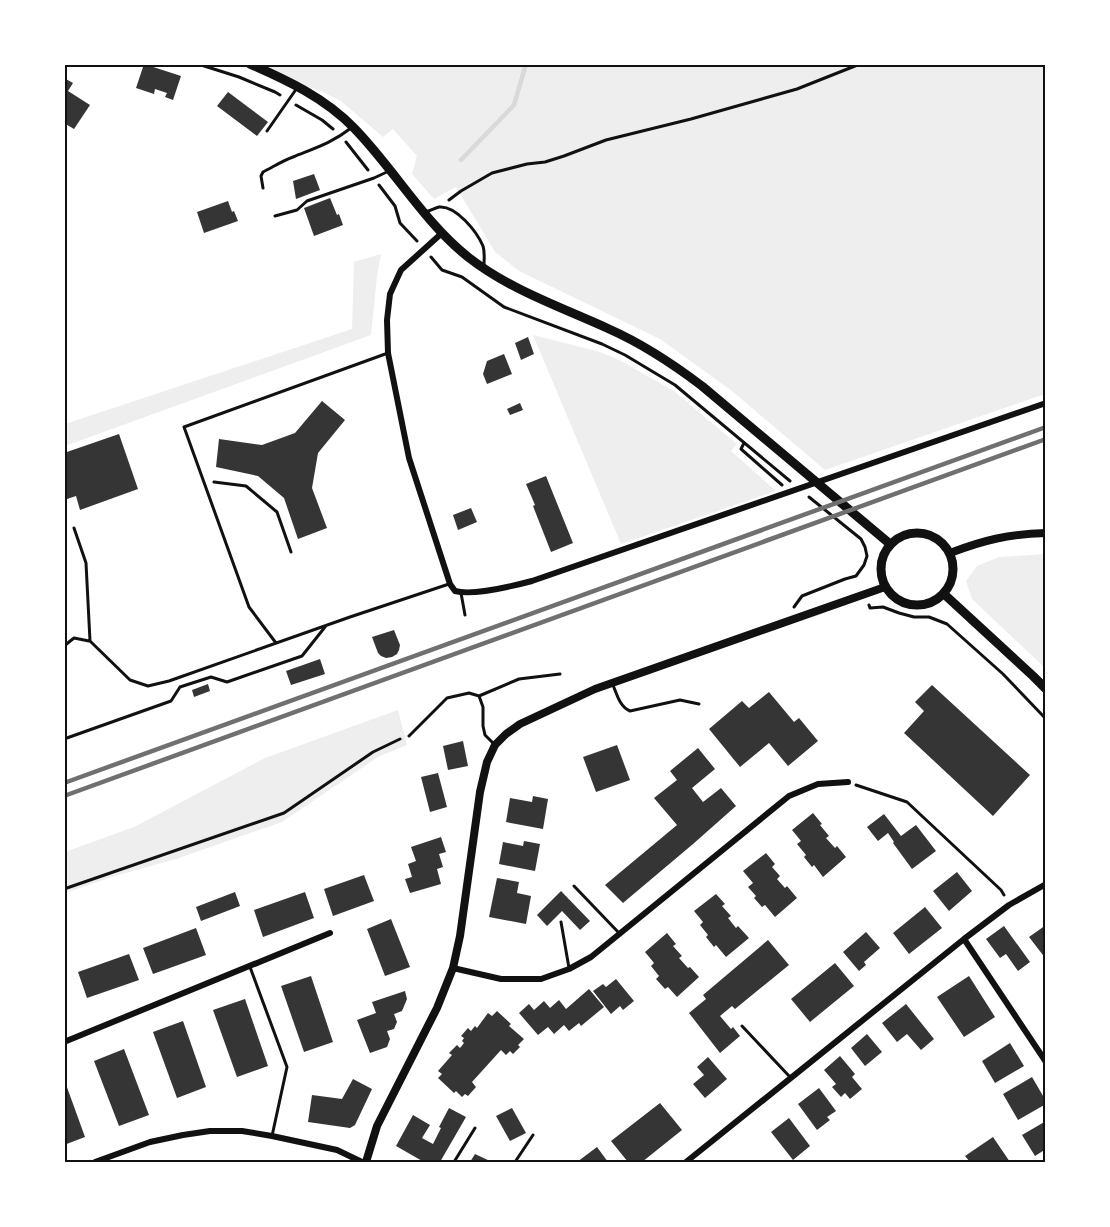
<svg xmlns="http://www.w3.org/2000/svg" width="1110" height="1227" viewBox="0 0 1110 1227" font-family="Cabin,sans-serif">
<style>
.green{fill:#eee}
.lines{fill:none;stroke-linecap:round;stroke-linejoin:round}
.stream{stroke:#d9d9d9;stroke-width:4.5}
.building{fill:#353535}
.path{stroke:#111;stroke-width:3}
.service{stroke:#111;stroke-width:3}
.minor{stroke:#111;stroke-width:6}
.tertiary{stroke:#111;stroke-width:8}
.secondary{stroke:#111;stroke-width:9}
.rail{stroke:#707070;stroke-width:4.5}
.neatline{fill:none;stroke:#111;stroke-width:2}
</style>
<rect width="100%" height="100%" fill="#fff"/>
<!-- green -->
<path class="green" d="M265 65H1045V394L825 470 732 391 660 339 519 271 495 252 456 187 434 199 412 174 417 156 393 129 383 137 341 101 325 93 293 81Z
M381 254 377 276 371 335 65 446V424L352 329 354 262Z
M533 335 600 352 621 361 674 391 737 444 731 451 776 491 621 544Z
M1045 554H1046L1045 668 972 599 966 581 977 566 999 557Z
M398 710 407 745 378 757 282 822 176 859 115 876 65 893V852L134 827 265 758Z"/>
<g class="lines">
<!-- stream -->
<path class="stream" d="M461 160 514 105 526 64"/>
</g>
<!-- building -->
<path class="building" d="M144 64 181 76 173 100 165 97 167 93 155 89 154 94 136 88Z
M64 78 73 83 68 91 90 105 74 129 64 123Z
M228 92 268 122 257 136 217 106Z
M314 174 320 190 296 199 293 181Z
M330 198 337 215 339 214 343 225 314 236 304 208Z
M228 201 232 212 234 211 238 221 204 233 197 212Z
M528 337 534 354 521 360 515 343Z
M504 354 512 374 487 384 483 374 487 361Z
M322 401 345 420 318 453 312 488 327 528 298 539 284 498 258 476 216 467 219 439 262 445 295 433Z
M520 403 523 410 510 415 507 409Z
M119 434 138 489 80 510 76 496 64 500V453Z
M546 476 573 543 551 552 533 506 535 505 526 484Z
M471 508 477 522 458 530 453 515Z
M394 630 400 645 399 650 397 654 392 657 386 658 381 656 378 653 372 637Z
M320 659 325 674 291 685 286 671Z
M208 684 210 691 194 697 192 690Z
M932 685 1030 775 993 816 904 733 924 711 915 702Z
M769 692 794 722 799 718 818 741 788 766 769 743 740 767 709 729 742 701 749 708Z
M463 741 468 766 448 770 443 746Z
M617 745 630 780 596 792 583 757Z
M698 748 715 769 692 788 703 802 721 788 736 806 693 844 623 903 605 885 677 825 654 798 677 780 670 771Z
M438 773 447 807 430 812 421 777Z
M533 796 548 799 543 829 506 822 510 798 532 802Z
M813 813 822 824 820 825 829 836 826 838 835 848 837 846 846 857 823 877 814 865 812 867 804 857 806 855 797 844 801 841 792 830Z
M884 814 901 836 916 825 936 851 912 869 893 843 894 842 888 833 878 841 867 827Z
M441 837 446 852 439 854 443 867 437 869 441 884 410 893 405 879 412 877 408 864 416 861 411 847Z
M524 841 540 844 535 871 499 864 503 842 523 846Z
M766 853 775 864 772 867 780 876 777 879 785 888 787 886 797 898 775 917 765 905 762 907 754 898 756 896 748 887 753 883 743 871Z
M957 872 972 891 949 911 933 891Z
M364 875 374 901 333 916 324 889Z
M497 878 519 882 517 893 531 896 526 924 489 917Z
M561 891 590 921 580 930 562 911 547 926 537 915Z
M235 892 240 906 201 921 196 907Z
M305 892 314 918 263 937 254 910Z
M716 894 725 904 722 906 731 916 728 918 736 928 738 926 749 938 726 957 716 945 714 947 706 937 708 935 700 925 703 922 694 911Z
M925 907 942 928 909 954 893 933Z
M391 919 410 967 385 976 367 929Z
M1046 925V959L1029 937Z
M1004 926 1030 962 1018 971 1006 954 1000 958 986 939Z
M196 928 206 955 153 974 143 948Z
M866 932 880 948 864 962 866 965 859 971 843 952Z
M667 933 676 944 673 946 682 956 679 958 688 968 690 967 699 977 677 997 668 987 665 989 656 979 659 976 651 966 654 963 645 952Z
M768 940 789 965 735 1009 732 1006 720 1016 731 1029 733 1027 740 1036 720 1053 689 1013 706 999 703 995Z
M129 954 139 980 87 998 78 972Z
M835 963 854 986 810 1022 791 999Z
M311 976 333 1042 304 1052 281 986Z
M969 976 995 1017 964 1037 937 997Z
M616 979 634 1001 623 1010 620 1006 611 1014 593 991 603 984 606 987Z
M589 989 604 1007 581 1026 579 1023 569 1031 564 1025 554 1034 548 1027 538 1035 519 1013 529 1004 534 1010 544 1001 550 1008 559 1000 566 1009Z
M405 991 407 999 402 1011 394 1014 397 1022 394 1029 387 1031 390 1039 387 1047 370 1053 357 1020 376 1013 372 1002Z
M245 999 268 1066 237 1077 213 1010Z
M906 1004 934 1039 921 1050 907 1034 897 1042 882 1023Z
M497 1011 511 1024 509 1026 524 1039 518 1045 520 1047 513 1054 510 1051 506 1055 501 1050 472 1082 476 1087 468 1096 465 1094 462 1097 456 1091 454 1093 438 1078 442 1074 438 1071 452 1055 449 1053 457 1045 460 1048 464 1043 462 1041 464 1038 461 1036 468 1028 471 1031 475 1026 477 1028 488 1013 492 1016Z
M183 1021 206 1087 177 1098 153 1032Z
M867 1034 882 1052 865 1066 851 1048Z
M1010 1043 1024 1066 995 1083 982 1061Z
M124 1049 149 1115 119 1126 94 1061Z
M840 1056 855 1074 852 1077 862 1089 850 1099 845 1093 841 1097 832 1087 836 1084 824 1070Z
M708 1057 727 1079 705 1098 693 1084 704 1075 697 1067Z
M1032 1077 1046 1101V1104L1018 1120 1003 1094Z
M64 1079 85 1137 64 1145Z
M353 1079 372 1089 355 1125 350 1128 308 1122 312 1095 342 1099Z
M819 1088 836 1111 827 1117 830 1120 817 1130 798 1104Z
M660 1103 682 1130 642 1162H628L611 1141Z
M449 1108 466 1117 440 1162H424L396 1146 413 1115 430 1125 422 1138 433 1144 441 1128 439 1127Z
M512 1108 526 1133 510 1141 496 1116Z
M789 1118 810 1146 793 1160 771 1132Z
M1046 1121V1149L1035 1156 1022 1135Z
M993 1137 1010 1162H970L965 1156Z
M597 1147 608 1162H577Z
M475 1154 492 1162H470Z"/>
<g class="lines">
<!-- path -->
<path class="path" d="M198 64 239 77 275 92 280 95
M296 105 322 120 333 129
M346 142 368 170
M379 185 395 206 400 223 417 241
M449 200 461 191 492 173 527 164 545 162 564 156 606 140 691 119 797 89 860 64
M431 257 442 270 462 277 504 307 602 344 625 355 675 385 790 481
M744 443 741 449 782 485
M214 482 246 486 277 512 291 552
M869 605 870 608 883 607 899 613 914 617H929L947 624 1003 674 1046 719
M794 607 802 596 845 579 856 576 864 565 867 556 865 547 861 539 809 497
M856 785 907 802 1001 890 1004 895
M64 889 284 813 373 752 400 739"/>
<!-- service -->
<path class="service" d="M267 131 297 88
M263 188 261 176 263 172C273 167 282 161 293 157 315 148 332 143 351 128
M425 212C430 211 435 208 439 207 456 205 477 232 483 246 485 252 484 259 484 265
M275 216 297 210 307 201 374 178 389 171
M74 528 86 563 90 641 130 680 148 686 169 681 350 617 449 584
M461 593 465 615
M276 643 249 607 184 427 388 353
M64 646 74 638 89 641
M613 685C617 695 620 707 630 711L680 700 699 704
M479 696 519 679 560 674
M409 736 447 698 469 693 479 696 483 707V726L485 735 494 744
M64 739 171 701 180 687 211 677 227 682 302 656 325 627
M574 886 619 933
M561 922 569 968
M250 967 287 1067 272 1136
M742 1026 790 1077
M454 1162 475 1128
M515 1162 533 1135"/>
<!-- minor -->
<path class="minor" d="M442 233 401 270 390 294 387 320 388 353 409 458 450 584 455 591C473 596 513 586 532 581L1046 403
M964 939 1046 1062
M453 968 501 979H541L569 969 591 957 789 796 818 784 848 782
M64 1042 330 933
M95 1162 150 1142 183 1135 210 1131H242L272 1136 337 1150 362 1162
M686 1162 964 939 1009 905 1046 884"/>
<!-- tertiary -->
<path class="tertiary" d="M950 553C984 540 1009 534 1046 533
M366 1162 377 1126 437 1008 453 968 460 936 480 792 487 762 495 745 506 734 520 724 595 689 885 587"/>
<!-- secondary -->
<path class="secondary" d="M250 64C287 80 325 98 354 128 394 169 423 221 468 257 510 290 561 307 609 329 643 344 673 364 702 386L890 544
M881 569a36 36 0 1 1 72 0a36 36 0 1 1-72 0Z
M944 594 1033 676 1046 689"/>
<!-- rail -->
<path class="rail" d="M64 783 1046 427
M64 796 1046 439"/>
</g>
<!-- border -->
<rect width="1110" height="1227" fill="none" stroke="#ffffff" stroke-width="132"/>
<rect x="66" y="66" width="978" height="1095" class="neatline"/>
</svg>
